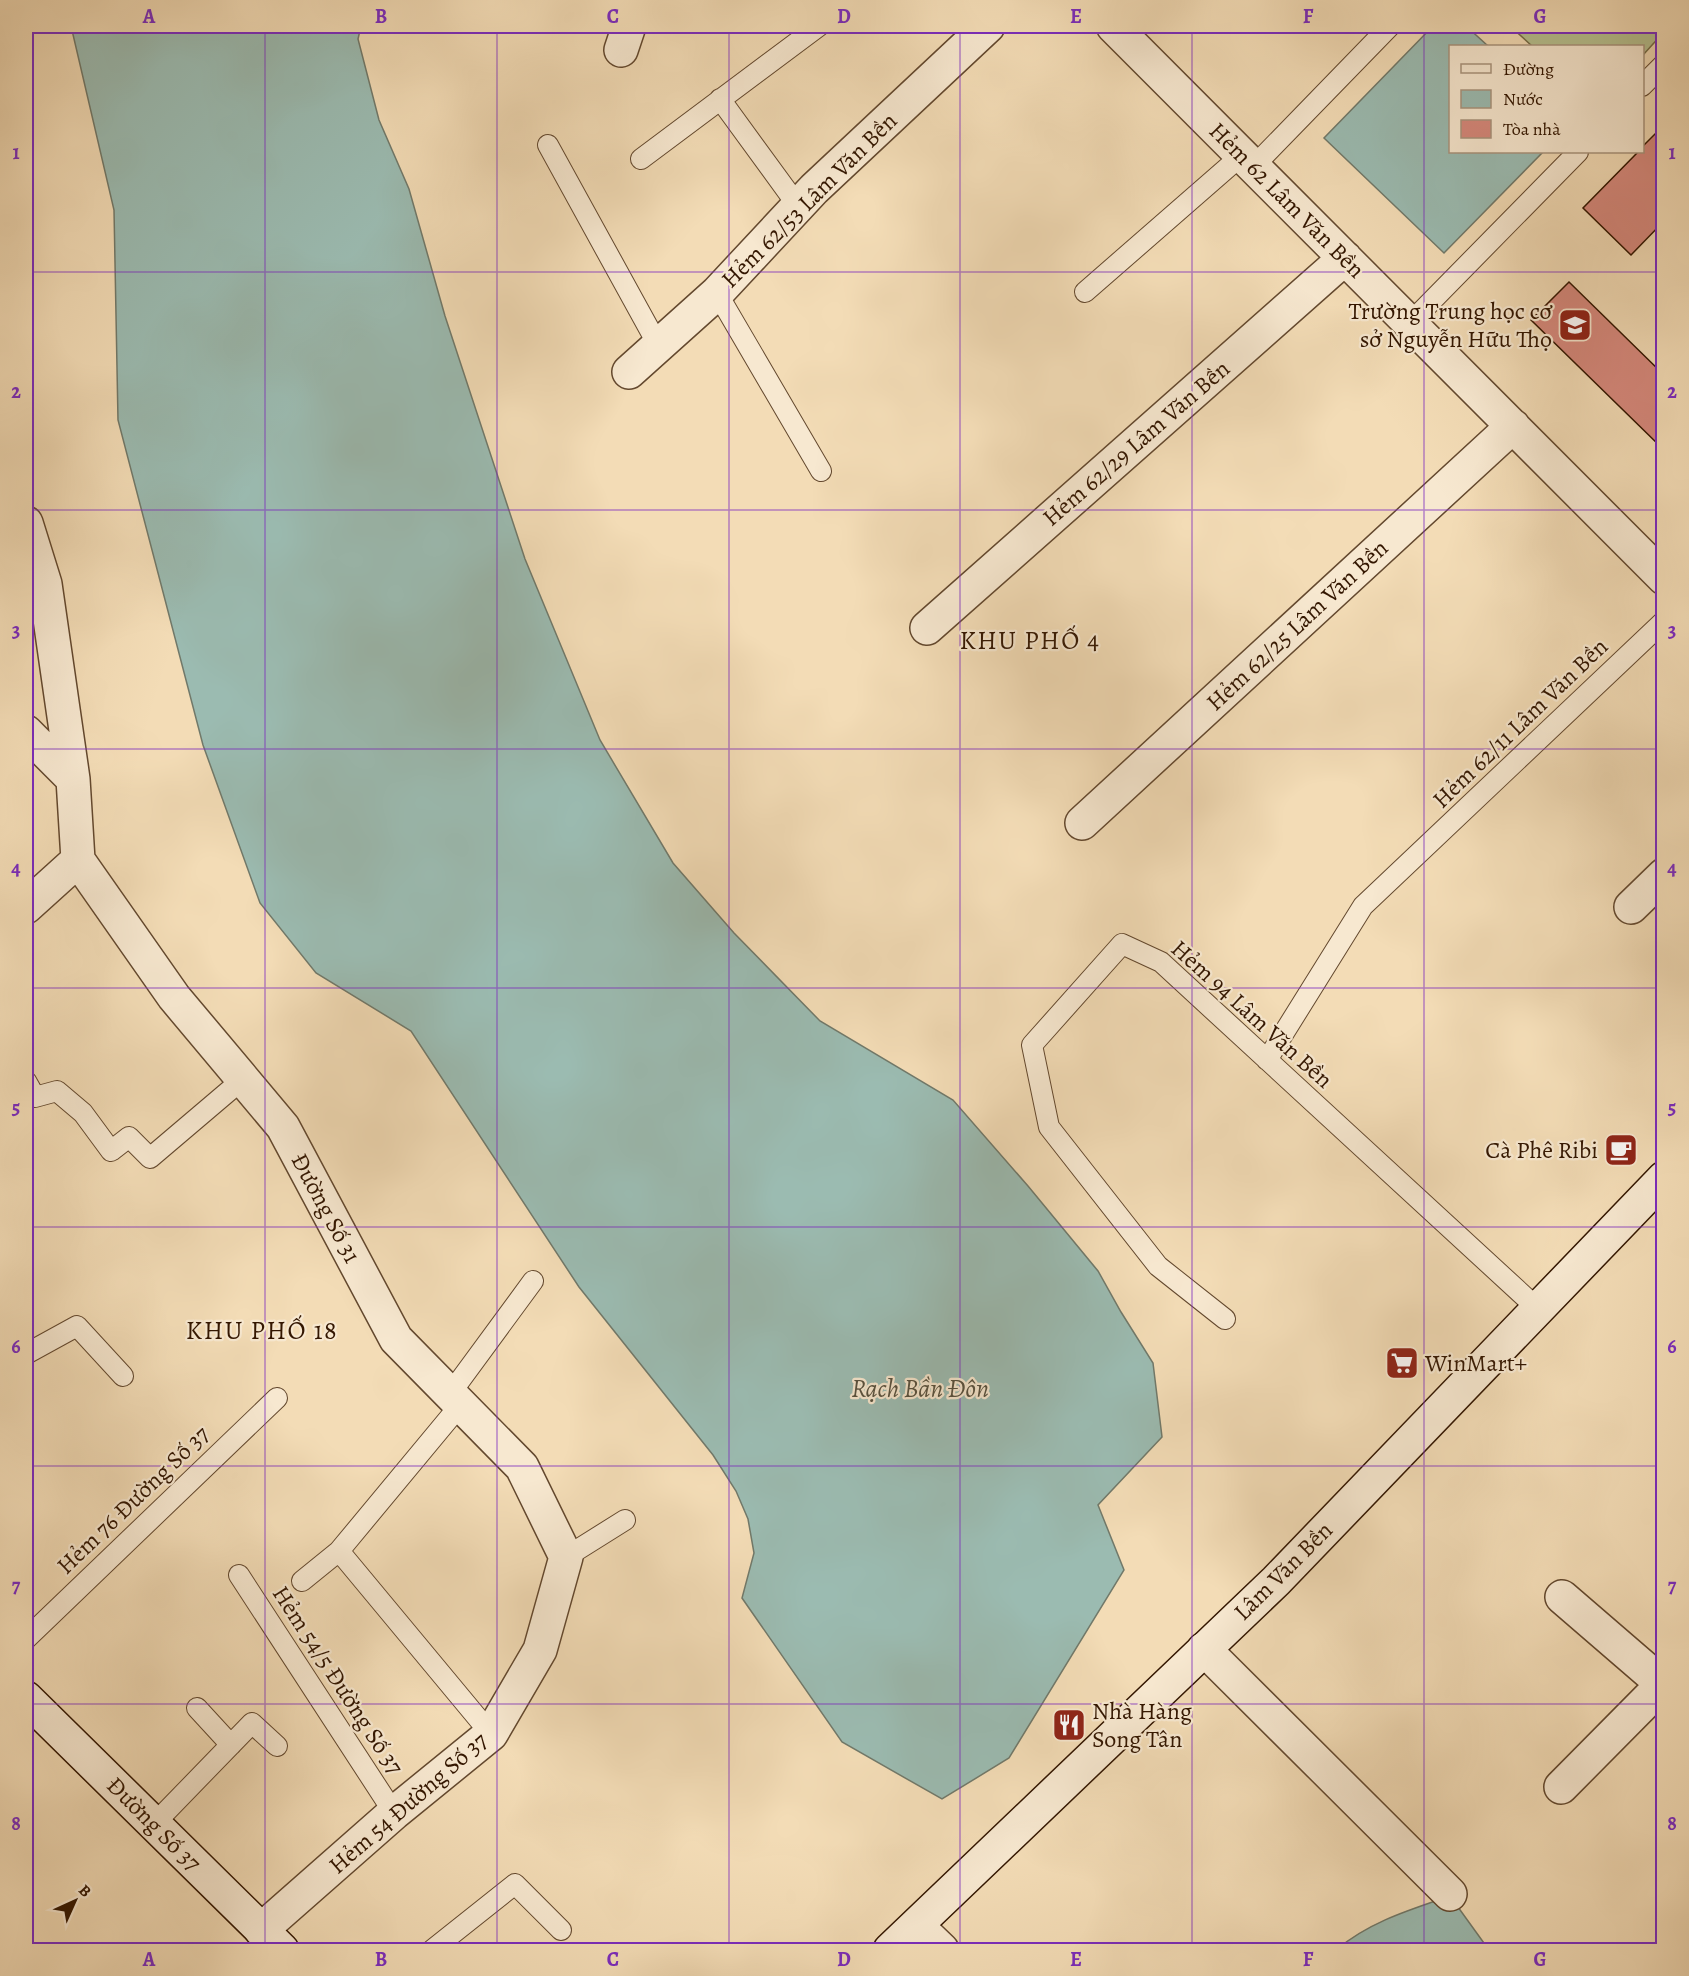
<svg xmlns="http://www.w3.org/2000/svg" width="1689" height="1976" viewBox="0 0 1689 1976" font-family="Alegreya,serif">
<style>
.green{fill:#b6c191;stroke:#746c48;stroke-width:1.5}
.water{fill:#9bbbb1;stroke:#71796a;stroke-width:1.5}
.building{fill:#d6897d;stroke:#331600;stroke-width:1.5}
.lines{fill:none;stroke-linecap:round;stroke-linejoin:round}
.lane-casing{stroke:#63482e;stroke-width:22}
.street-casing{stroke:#63482e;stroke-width:36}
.secondary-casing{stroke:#331600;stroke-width:36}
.lane{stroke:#f7e8d0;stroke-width:20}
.street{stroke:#f7e8d0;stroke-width:33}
.secondary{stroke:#f7e8d0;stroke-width:33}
.grid{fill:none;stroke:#7b2cbf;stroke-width:1.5;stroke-opacity:0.55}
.labels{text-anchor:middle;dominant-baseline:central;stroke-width:4.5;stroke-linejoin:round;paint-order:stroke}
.street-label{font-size:24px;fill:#331600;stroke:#f7e8d0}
.poi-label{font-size:24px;fill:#331600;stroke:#f7e8d0;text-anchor:end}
.neighbourhood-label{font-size:26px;letter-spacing:1.5px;fill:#331600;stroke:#f7e8d0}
.water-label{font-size:26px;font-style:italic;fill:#57503e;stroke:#f7e8d0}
.neatline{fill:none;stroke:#7b2cbf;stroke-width:2}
.grid-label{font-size:20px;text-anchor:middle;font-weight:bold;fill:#7b2cbf}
</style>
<rect width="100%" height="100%" fill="#f3dcb6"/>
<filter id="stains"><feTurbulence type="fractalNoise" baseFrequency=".00333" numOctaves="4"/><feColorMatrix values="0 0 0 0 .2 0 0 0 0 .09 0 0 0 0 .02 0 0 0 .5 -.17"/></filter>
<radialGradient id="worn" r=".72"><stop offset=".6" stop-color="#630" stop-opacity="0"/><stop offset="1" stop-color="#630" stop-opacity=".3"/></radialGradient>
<!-- green -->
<path class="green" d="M1510 26H1663V33L1643 55 1642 46H1532Z"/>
<!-- water -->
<path class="water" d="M71 26H361L358 39 379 120 409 189 445 316 525 559 600 740 673 863 734 933 820 1021 953 1100 1028 1186 1098 1271 1121 1312 1153 1363 1162 1437 1098 1505 1124 1570 1009 1758 942 1799 842 1742 742 1598 754 1553 748 1519 736 1491 713 1455 579 1287 411 1031 316 973 260 903 203 745 118 420 114 210Z
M1433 26H1466L1488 46H1450V152H1543L1444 253 1324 138Z
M1450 1896 1489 1950H1336C1369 1922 1409 1910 1450 1896Z"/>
<!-- building -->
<path class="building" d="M1664 125V221L1631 255 1583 208 1638 152H1642V147Z
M1569 282 1664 375V450L1531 320Z"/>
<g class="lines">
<!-- lane casing -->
<g class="lane-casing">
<path id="lane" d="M1642 86 1664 64
M720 99 798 206
M548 145 658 345
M641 159 819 26
M1253 167 1390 26
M1085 292 1242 155
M717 293 821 471
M1410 323 1578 152
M1267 1060 1363 906 1664 621
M26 1081 35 1097 57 1091 83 1113 111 1151 129 1137 150 1158 243 1079
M1225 1319 1158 1266 1049 1127 1032 1045 1122 944 1161 962 1538 1309
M26 1354 77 1326 123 1376
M450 1394 533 1281
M461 1404 339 1551 491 1734
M566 1557 625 1520
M239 1575 394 1813
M302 1581 339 1551
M26 1639 277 1398
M197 1708 231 1745
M154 1824 252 1723 277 1746
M432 1950 515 1884 561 1930"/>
</g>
<!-- street casing -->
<g class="street-casing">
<path id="street" d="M1113 26 1664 578
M621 50 629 26
M629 372 717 293 814 189 988 26
M26 523 45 584 73 779 78 860
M927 628 1345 258
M26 732 73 779
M1082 823 1513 426
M78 860 174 997 283 1127 396 1339 522 1467 566 1557 540 1650 491 1734 394 1813 261 1930
M26 907 78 860
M1631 907 1664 875
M1562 1597 1664 1685
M1204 1649 1450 1894
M1561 1787 1664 1683
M917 1926 942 1950"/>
</g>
<!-- secondary casing -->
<g class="secondary-casing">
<path id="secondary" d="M26 1698 282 1950
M890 1950 1276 1581 1664 1178"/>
</g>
<!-- lane -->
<use href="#lane" class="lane"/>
<!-- street -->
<use href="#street" class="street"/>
<!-- secondary -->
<use href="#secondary" class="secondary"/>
</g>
<!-- grid -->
<path class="grid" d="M265 26V1950M497 26V1950M729 26V1950M960 26V1950M1192 26V1950M1424 26V1950M26 272H1664M26 510H1664M26 749H1664M26 988H1664M26 1227H1664M26 1466H1664M26 1704H1664"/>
<!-- icons -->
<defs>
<g id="school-square" transform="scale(1.725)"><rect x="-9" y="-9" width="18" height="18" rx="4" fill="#8f2418" stroke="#f7e8d0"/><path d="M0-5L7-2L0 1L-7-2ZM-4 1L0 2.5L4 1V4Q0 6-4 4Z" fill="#fff"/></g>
<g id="cafe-square" transform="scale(1.725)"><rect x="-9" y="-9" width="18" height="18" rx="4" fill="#8f2418" stroke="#f7e8d0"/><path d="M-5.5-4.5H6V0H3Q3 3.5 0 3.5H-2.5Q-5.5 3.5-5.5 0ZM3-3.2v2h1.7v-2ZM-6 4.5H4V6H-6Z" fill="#fff"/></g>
<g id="supermarket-square" transform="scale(1.725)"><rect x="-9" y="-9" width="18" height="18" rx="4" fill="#8f2418" stroke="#f7e8d0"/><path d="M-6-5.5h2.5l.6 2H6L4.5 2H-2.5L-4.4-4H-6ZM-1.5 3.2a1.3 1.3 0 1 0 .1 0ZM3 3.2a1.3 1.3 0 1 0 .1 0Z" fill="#fff"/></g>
<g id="restaurant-square" transform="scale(1.725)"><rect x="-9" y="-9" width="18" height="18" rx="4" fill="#8f2418" stroke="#f7e8d0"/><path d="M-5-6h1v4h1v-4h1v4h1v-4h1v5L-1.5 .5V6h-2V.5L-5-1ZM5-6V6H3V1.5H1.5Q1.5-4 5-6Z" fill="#fff"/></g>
</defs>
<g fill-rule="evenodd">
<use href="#school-square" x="1575" y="325"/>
<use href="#cafe-square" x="1621" y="1150"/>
<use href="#supermarket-square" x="1402" y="1363"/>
<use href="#restaurant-square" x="1069" y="1725"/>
</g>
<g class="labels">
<!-- street labels -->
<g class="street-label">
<text transform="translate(809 200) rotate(-45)">Hẻm 62/53 Lâm Văn Bền</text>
<text transform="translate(1287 200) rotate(45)">Hẻm 62 Lâm Văn Bền</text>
<text transform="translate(1136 443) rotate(-41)">Hẻm 62/29 Lâm Văn Bền</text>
<text transform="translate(1297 625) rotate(-43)">Hẻm 62/25 Lâm Văn Bền</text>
<text transform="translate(1520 723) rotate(-44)">Hẻm 62/11 Lâm Văn Bền</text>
<text transform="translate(1252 1014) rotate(42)">Hẻm 94 Lâm Văn Bền</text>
<text transform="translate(326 1208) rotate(62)">Đường Số 31</text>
<text transform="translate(133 1500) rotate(-44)">Hẻm 76 Đường Số 37</text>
<text transform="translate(1283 1571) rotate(-45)">Lâm Văn Bền</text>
<text transform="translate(338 1680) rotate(57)">Hẻm 54/5 Đường Số 37</text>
<text transform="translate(408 1803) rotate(-41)">Hẻm 54 Đường Số 37</text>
<text transform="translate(154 1824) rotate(45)">Đường Số 37</text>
</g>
<!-- poi labels -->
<g class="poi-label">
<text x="1552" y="311">Trường Trung học cơ<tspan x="1552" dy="28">sở Nguyễn Hữu Thọ</tspan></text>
<text x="1598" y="1150">Cà Phê Ribi</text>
<text x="1425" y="1363" text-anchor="start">WinMart+</text>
<text x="1092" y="1711" text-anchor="start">Nhà Hàng<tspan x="1092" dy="28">Song Tân</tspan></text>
</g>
<!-- neighbourhood labels -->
<g class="neighbourhood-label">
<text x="1030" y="640">KHU PHỐ 4</text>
<text x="262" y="1330">KHU PHỐ 18</text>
</g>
<!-- water labels -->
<g class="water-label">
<text x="920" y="1388">Rạch Bần Đôn</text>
</g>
</g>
<!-- margin -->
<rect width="1689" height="1976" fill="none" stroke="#f3dcb6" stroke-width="66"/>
<!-- legend -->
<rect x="1449" y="45" width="195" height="108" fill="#f7e8d0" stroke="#a9947d" stroke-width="1.5"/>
<rect x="1461" y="64" width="30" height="9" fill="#f7e8d0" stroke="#a9947d" stroke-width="1.5"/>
<text x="1503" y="75" font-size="18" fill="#331600">Đường</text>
<rect x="1461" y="90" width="30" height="18" fill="#9bbbb1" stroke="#a9947d" stroke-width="1.5"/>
<text x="1503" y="105" font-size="18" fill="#331600">Nước</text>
<rect x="1461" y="120" width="30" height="18" fill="#d6897d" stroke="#a9947d" stroke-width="1.5"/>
<text x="1503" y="135" font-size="18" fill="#331600">Tòa nhà</text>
<!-- north arrow -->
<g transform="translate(75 1901) rotate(45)" stroke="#f7e8d0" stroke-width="4.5" paint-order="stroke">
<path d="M0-4.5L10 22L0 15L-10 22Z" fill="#331600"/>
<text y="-9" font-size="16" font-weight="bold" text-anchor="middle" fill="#331600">B</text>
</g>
<rect x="33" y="33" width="1623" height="1910" class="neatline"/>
<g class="grid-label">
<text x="149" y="23">A</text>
<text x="381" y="23">B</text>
<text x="613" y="23">C</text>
<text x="844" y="23">D</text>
<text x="1076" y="23">E</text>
<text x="1308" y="23">F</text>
<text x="1540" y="23">G</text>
<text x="16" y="159">1</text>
<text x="1672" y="159">1</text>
<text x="16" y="398">2</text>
<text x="1672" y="398">2</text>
<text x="16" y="637">3</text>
<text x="1672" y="637">3</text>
<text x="16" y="875">4</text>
<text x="1672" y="875">4</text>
<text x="16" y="1114">5</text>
<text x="1672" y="1114">5</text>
<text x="16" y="1353">6</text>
<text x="1672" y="1353">6</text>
<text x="16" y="1592">7</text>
<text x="1672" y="1592">7</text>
<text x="16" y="1830">8</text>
<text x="1672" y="1830">8</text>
<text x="149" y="1966">A</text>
<text x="381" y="1966">B</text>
<text x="613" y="1966">C</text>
<text x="844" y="1966">D</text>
<text x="1076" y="1966">E</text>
<text x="1308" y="1966">F</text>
<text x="1540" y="1966">G</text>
</g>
<rect width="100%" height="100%" filter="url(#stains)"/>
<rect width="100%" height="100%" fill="url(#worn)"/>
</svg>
